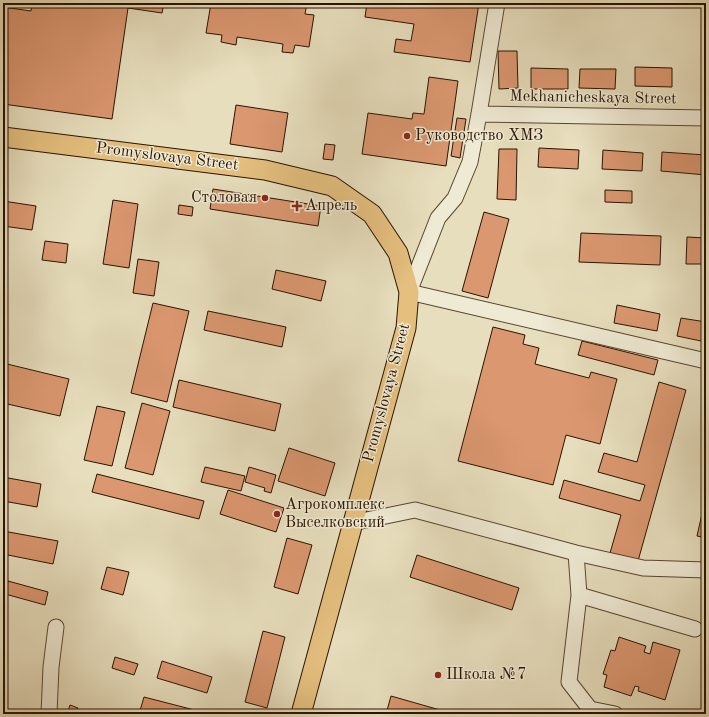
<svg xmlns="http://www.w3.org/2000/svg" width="709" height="717" viewBox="0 0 709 717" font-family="'Old Standard TT',serif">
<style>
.building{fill:#db9770;stroke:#291300}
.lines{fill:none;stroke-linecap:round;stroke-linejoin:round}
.minor-casing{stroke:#58462f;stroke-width:17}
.major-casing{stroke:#291300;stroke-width:21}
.minor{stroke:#efead4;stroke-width:15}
.major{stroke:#e4bf7e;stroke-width:19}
.poi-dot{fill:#8f2418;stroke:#efead4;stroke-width:1.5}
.labels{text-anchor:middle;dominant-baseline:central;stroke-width:3;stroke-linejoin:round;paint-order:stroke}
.street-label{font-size:16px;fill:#291300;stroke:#efead4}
.poi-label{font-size:16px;fill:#291300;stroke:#efead4;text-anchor:start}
</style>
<rect width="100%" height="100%" fill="#e7debd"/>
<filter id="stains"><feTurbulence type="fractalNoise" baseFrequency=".005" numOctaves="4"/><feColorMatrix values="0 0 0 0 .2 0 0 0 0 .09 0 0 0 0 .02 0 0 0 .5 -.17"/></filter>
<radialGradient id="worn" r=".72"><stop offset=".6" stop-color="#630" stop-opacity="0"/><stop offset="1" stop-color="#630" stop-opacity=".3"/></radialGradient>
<!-- building -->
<path class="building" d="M32 3H164L162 13 128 8 112 119 3 104V7L31 11Z
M211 3H307L305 14 314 15 309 47 295 45 293 53 282 52 283 44 237 37 236 45 221 42 222 35 206 33Z
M367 3H479L470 62 394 52 396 39 411 41 414 24 365 17Z
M498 51H517L518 88 499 89Z
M635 67 672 68V87L635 86Z
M531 68 568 69V89H531Z
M580 69H616L615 89 579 88Z
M429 77 458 81 446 166 362 154 368 113 412 119 413 113 424 114Z
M236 105 288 113 282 152 230 144Z
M457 118 466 119 460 158 451 156Z
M325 144 335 145 333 160 323 159Z
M539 148 579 150 578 169 538 167Z
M499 149H517L516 200 497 199Z
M603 150 643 153 642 171 602 169Z
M662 152 706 155V175L661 171Z
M213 189 321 206 318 226 210 209Z
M605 190 632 191V203L605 202Z
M113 200 138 204 129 268 103 264Z
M3 201 36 206 32 230 3 226Z
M179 205 193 207 192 216 178 214Z
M484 212 509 219 488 298 462 291Z
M581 233 661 236 660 265 579 262Z
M687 237 706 238V264H686Z
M45 241 68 244 66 263 42 260Z
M138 259 159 262 154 296 133 293Z
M276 270 326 281 321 301 272 289Z
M153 303 189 311 167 402 131 393Z
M617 305 660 314 657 331 614 323Z
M208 311 286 327 282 347 204 330Z
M681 318 706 322V342L677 336Z
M493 327 525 335 523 344 539 348 535 364 589 378 591 372 617 379 600 444 566 435 553 485 458 461Z
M582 341 658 360 654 375 578 355Z
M3 363 69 379 60 416 3 403Z
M179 380 281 404 275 431 173 407Z
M659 382 686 390 638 561 610 553 621 515 559 498 564 480 640 501 645 485 598 472 604 453 637 462Z
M142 403 170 411 153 475 125 468Z
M97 406 125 412 112 466 84 460Z
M289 448 335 463 325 496 278 481Z
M205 467 245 476 241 491 201 482Z
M249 467 276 475 271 493 264 491 265 488 245 482Z
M97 474 204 501 199 519 92 492Z
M3 477 41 484 37 507 3 501Z
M228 490 284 508 276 532 220 514Z
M706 496V538L697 536Z
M3 531 58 541 53 564 3 554Z
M287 538 312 545 298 594 274 587Z
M417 555 519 588 512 610 410 577Z
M107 567 129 572 123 595 101 589Z
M8 581 48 592 45 605 5 594Z
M263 631 285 637 267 708 245 702Z
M619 637 646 646 644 652 650 654 653 642 680 650 665 700 638 691 639 687 635 686 631 696 604 687 607 675 603 674 611 650 615 651Z
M115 657 138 664 134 675 112 668Z
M162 661 212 677 207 693 157 678Z
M391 696 454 714H386Z
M144 697 206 713V714H139Z
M70 705 78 708 75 714H67Z"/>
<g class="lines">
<!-- minor casing -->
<g class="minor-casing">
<path id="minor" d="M497 3 479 114 470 162 455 198 438 218 409 292 706 361
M479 114 706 118
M352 523 415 510 576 553 643 568 706 570
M576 553 579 595 569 682 590 709 615 714
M579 595 695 629
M49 714 51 667 56 627"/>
</g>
<!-- major casing -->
<g class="major-casing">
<path id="major" d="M3 137 265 170 332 186 372 214 398 253 409 292 406 328 301 714"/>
</g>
<!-- minor -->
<use href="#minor" class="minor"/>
<!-- major -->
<use href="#major" class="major"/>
</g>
<!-- markers -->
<g class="poi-dot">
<circle cx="407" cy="136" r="4"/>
<circle cx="265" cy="198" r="4"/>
<path d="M295 200h4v4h4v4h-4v4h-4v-4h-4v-4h4z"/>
<circle cx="277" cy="514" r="4"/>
<circle cx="438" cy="675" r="4"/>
</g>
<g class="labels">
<!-- street labels -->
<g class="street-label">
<text transform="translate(593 98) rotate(1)">Mekhanicheskaya Street</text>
<text transform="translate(167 157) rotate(7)">Promyslovaya Street</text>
<text transform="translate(387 393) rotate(-75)">Promyslovaya Street</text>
</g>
<!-- poi labels -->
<g class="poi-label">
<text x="415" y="136">Руководство ХМЗ</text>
<text x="257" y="198" text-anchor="end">Столовая</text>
<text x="305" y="206">Апрель</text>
<text x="285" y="505">Агрокомплекс<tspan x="285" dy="18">Выселковский</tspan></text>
<text x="446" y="675">Школа №7</text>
</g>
</g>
<!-- margin -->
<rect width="709" height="717" fill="none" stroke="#e7debd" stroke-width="16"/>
<rect x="4" y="4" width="701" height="709" fill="none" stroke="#291300" stroke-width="2"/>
<rect x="8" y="8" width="693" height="701" fill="none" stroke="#291300"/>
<rect width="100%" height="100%" filter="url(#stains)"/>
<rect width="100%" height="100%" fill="url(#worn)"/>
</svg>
